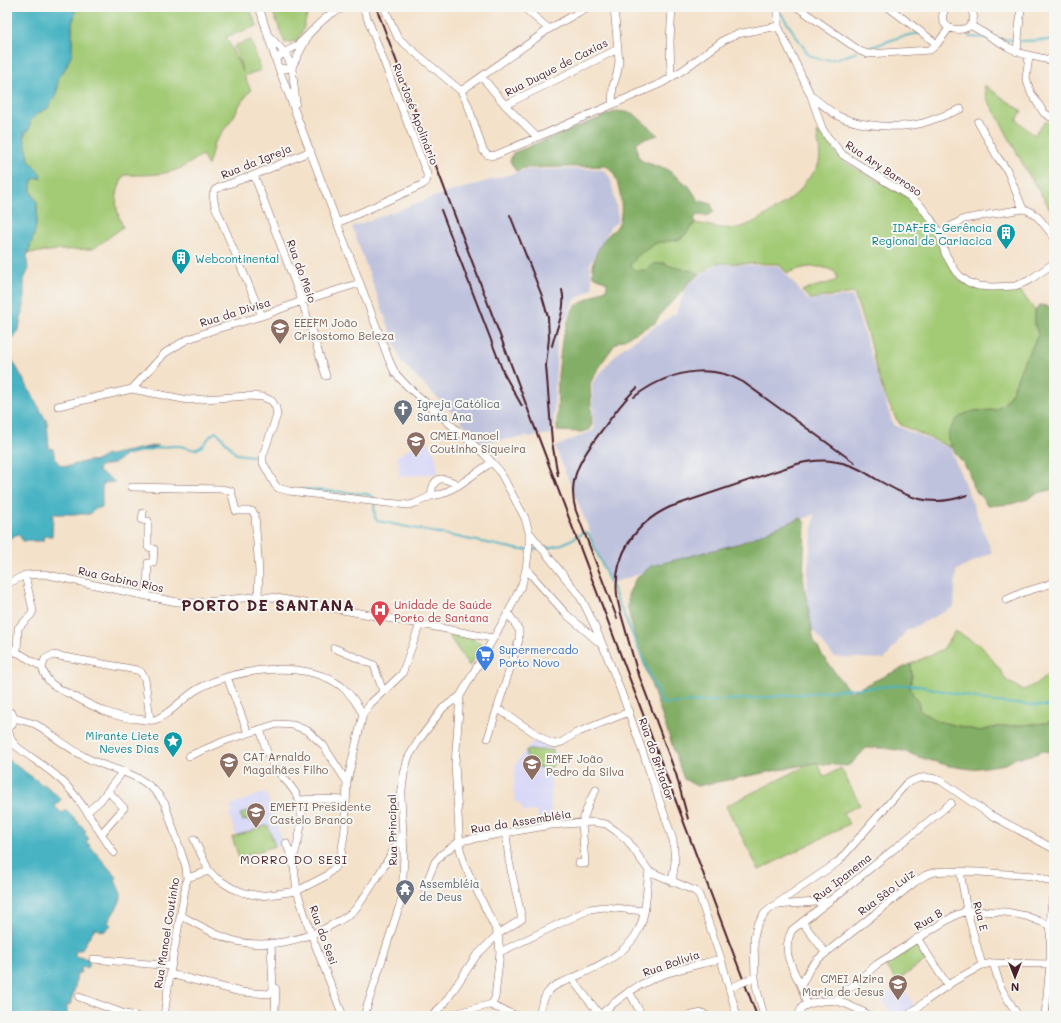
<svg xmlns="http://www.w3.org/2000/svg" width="1061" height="1023" viewBox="0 0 1061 1023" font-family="Mali,sans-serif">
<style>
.built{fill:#d7d7f8}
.industrial{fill:#bfc2dd}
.green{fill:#a3ca74;stroke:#767450}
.forest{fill:#82ae66;stroke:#666648}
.water{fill:#46b3c3;stroke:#486977}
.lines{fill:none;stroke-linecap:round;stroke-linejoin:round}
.stream{stroke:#46b3c3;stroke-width:2}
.minor-casing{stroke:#866362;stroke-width:8}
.minor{stroke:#fff;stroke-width:7}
.rail{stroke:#4a1f2b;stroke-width:2}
.minor-bridge-casing{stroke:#866362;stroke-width:8;stroke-linecap:butt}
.minor-bridge{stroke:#fff;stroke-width:7}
.labels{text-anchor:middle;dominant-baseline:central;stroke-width:4;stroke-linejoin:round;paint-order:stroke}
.street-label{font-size:11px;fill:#4a1f2b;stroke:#f6f6f2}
.culture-label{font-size:11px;fill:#0d838f;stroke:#f6f6f2;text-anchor:end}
.education-label{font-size:11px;fill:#785e54;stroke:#f6f6f2;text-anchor:start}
.worship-label{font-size:11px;fill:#5b616d;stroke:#f6f6f2;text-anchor:start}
.health-label{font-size:11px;fill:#be3a42;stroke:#f6f6f2;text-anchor:start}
.shop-label{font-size:11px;fill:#366cbe;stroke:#f6f6f2;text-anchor:start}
.neighbourhood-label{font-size:12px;letter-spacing:1px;fill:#4a1f2b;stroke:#f6f6f2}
.district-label{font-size:15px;font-weight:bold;letter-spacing:1px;fill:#4a1f2b;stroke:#f6f6f2}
</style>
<rect width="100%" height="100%" fill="#f6f6f2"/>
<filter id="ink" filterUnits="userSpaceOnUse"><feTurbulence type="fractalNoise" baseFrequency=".025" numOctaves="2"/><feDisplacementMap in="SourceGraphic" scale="8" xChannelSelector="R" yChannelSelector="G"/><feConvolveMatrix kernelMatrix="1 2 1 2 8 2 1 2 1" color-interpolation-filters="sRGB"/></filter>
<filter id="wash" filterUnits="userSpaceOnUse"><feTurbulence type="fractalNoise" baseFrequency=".012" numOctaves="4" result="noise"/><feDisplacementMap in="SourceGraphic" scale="16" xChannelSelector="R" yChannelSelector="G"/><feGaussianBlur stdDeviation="0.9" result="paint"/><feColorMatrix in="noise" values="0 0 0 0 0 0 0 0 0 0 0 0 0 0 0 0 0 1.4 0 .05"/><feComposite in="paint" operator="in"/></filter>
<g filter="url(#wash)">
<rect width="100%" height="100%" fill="#f4e1c9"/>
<!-- built -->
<path class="built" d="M426 438 435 454 438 473 399 477V460H397L396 457Z
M537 738 559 755 551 768V819L538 820 536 811 523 812 520 803 515 802V794H513L516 764 529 746Z
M266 792 283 844 239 858 232 837 236 835 229 814 233 813 230 807 232 806 231 805Z
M901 983 914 1006 900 1016H895L890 1011 881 998Z"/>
<!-- industrial -->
<path class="industrial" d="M596 169 605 171 611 180 618 217V222L611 226 590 264 593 288 574 300 557 339 553 434 482 442 402 363 352 227 433 197 525 170Z
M717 264 779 266 808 300 852 296 893 425 950 448 992 552 956 571 954 607 906 631 885 659 834 657 806 621 808 568 815 514 768 534 611 583 555 447 594 430 592 383 620 350 676 313 687 285Z"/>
<!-- green -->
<path class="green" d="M75 7H249L257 26 226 37 243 72 234 46 251 40 261 70 244 76 251 90 240 104 234 116 214 144 208 166 202 155C195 159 188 165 181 168 163 176 143 175 124 175 114 195 114 207 123 227L93 249 60 250 28 253C33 237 39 221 37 204 36 196 29 193 31 184 33 178 35 178 40 178V173L29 160 24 137 31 120 38 113 48 108 58 88 57 83 59 76 65 69 70 58 72 46V23L74 19Z
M271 7H319V9L307 15 303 30 297 41 285 43Z
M984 85 1022 111 1017 120 1034 135 1046 121 1054 128V215L1026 170 999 119 987 99Z
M817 132 828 139 837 155 844 162 907 197 930 220 954 273 960 281 973 287 1020 290 1035 311V325L1038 335 1032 347 1025 359 1012 392 1005 403 995 410 974 411 949 431 948 439 952 448 901 425C890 413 874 369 873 352L854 293 810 299 802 291C813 285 826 286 838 279L835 272C818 263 804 267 787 273L779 264 716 263 699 275 696 272 673 267 664 263 654 264 646 270 636 271 630 266 638 255 656 243 677 240 683 237 695 223C708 225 724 230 738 228 753 225 789 202 800 190 802 188 803 185 805 182 810 176 816 172 819 163 821 153 818 142 817 132Z
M955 631 981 646 999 668 1007 681 1024 690 1039 682 1054 669V720L1046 723 996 727 980 731 937 721 922 712 919 709V704L913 695 910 687 912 677 911 664 943 649Z
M451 634C460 636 480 637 482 647L469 666 449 636Z
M526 750H553V765L551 768 527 767Z
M816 761 824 777 841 768 860 805 843 813 849 824 759 870 726 806Z
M259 807 262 816 257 818V820L249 822 248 820 243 821 240 814Z
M268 825 275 846 239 858 232 837Z
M912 942 926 960 897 981 883 963Z"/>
<!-- forest -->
<path class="forest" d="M617 111 633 113 658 135 641 140 636 143 638 156 642 161 659 167 665 168 689 186 698 200 711 204 714 212 707 216 697 215 694 219 695 223 683 237 677 240 656 243 638 255 630 265 636 271 646 270 654 264 664 263 673 267 697 272 699 275 687 284 684 290 662 312 655 323 616 343 600 365 590 383 592 425 588 430 581 432 557 431 558 376 562 340 569 318 574 307 607 288V282L593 276C591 262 598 247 607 236 610 232 616 230 618 225 625 213 620 182 612 171 610 168 608 167 605 166L524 168 516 171 510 161 513 153Z
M1040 305 1047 306 1054 309V489L1034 494 1028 499 1011 504 988 506 973 487 968 470 952 448 948 439 949 431 956 420 964 414 974 411 995 410 1005 403 1012 392 1025 359 1032 347 1038 335 1035 325V311Z
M801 518 805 523 803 579 814 641 824 658 850 692 911 664 912 677 910 687 913 695 919 704V709L922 712 937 721 980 731 996 727 1046 723 1054 720V754L1042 750 1036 754 1016 758 1006 764 971 769 950 766 922 758 903 751 884 748H866L853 762 847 766 814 763 697 786 684 779 635 638 628 609V595L635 580 651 566 741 543 777 527Z"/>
<!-- water -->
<path class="water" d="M7 7H75V14L72 23V53L65 69 59 76 56 95 48 108 38 113 31 120 29 130 25 132 24 136 29 160 40 173 41 178H36L33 179 31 185V192L37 202V218L35 232 27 256 28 271 24 279V305L19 328 14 338 7 340Z
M7 358 13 361 47 422 49 448 53 449C58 481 77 458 96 461L105 456 158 445V446L124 456 113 464 101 466 98 469 99 472 108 477 115 482 104 483 102 487V507L95 509 90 514H53L52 536H44L43 541H23L18 534 7 540Z
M7 759 43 785 44 784 61 799 55 807 62 813 67 810 86 831 84 833 89 839 86 841 117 878 115 880 121 894V897L120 902 108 922 111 925 105 931 102 930 100 931 95 928 81 950H76L75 956 89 959V967L81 968V973H77L75 987 70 1005H67V1016H7Z"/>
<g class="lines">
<!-- stream -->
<path class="stream" d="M780 12 808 54C823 65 841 58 857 52
M969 37 988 38
M1000 39 1016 40
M1020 41 1054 40
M863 50 900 37 920 33
M135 453C149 450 165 445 179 446 185 446 191 451 197 449 206 446 208 435 216 432L218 433 236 454 261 457
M303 489 367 494 373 497 374 499
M374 503 375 518 378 521 521 550 539 549
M544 548C559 548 572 539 585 532L589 534 661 701 663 704 761 698 849 689 907 685 919 686 995 702 1054 707"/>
</g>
</g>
<g filter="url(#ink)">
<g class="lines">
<!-- minor casing -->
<g class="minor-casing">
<path id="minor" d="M259 7 276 61 389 360 395 373 407 386 484 454 499 470 525 518 529 532V547L526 569 522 584 508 613 460 696 443 708 419 740 408 758 404 774 401 797 404 855 402 898 364 1016
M384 7 398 38 461 91 468 105 483 150C487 156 490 156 496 155L662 83 683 70 724 40 737 34 778 26
M523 7 549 29
M778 7V26L811 96 822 128 827 136 843 155 909 196 920 205 930 218 939 233 945 253 954 269 960 276 968 282 978 286 992 287 1015 286 1028 281 1054 263
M797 7 860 51 868 54 930 50 937 44 949 28
M888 7 937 44
M946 7C928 37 988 37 970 7
M970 25 1008 47 1023 54 1054 61
M269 36C278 45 287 54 292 67L296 103
M1017 52 1021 7
M1029 57 1026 78 1031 93 1044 113 1054 119
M276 61C281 52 289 51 296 46 309 36 318 22 331 14 336 11 341 9 346 7
M280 68 286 69 292 67 307 38
M482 77 505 105 537 137
M671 77 670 41 672 7
M461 91 549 29 588 7
M811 96C820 102 829 111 838 116 862 127 898 129 923 123 936 119 948 114 961 109
M505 105 618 49
M612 105 613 86 617 74 619 62 614 7
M978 122 998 158 1007 170 1023 209C1037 211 1045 227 1054 237
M254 175 302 301 326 376
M337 223 422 185C427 182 427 180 427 174L363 7
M939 233 964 219 1023 209
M262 316 215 206 213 195 215 190 220 187 254 175 311 151
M132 389 165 353 186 340 213 330 262 316 302 301 360 283
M58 406 132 389 188 400 248 396 263 397 272 401 276 408 277 415 263 455V463L275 485 278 488 289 491 387 503 409 505 416 503 431 496 442 494 459 485 492 462
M132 487 221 489 231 491 236 511H252L255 515 259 572 258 596
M431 496C433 474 443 477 459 485
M143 513 142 520 148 521V547L154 549 153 563H148L147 596
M529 532 579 595C594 620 604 649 615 676 636 730 654 785 673 840L675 862 672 882
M526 569 566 614 601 644
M7 584 25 575 44 574 137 594 177 602 196 603 253 597H271L420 624 492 638
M1006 600 1024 592 1047 585 1054 581
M7 646 42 667
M334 648 374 665 383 692
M17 653 18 628 31 615 33 611 25 575
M42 667C47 687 61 689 79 699 98 709 116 718 138 719 143 720 149 721 154 720 167 717 185 696 198 689 235 668 305 659 341 686 351 694 357 704 363 714
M42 667 45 659 53 655 137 670 141 672 145 679 150 720
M227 677 248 733
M498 709 550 743 556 744 562 742 576 733 629 712
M7 711 12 713 14 718 12 725 7 727
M14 718 35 724 42 728C56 738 70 749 85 757 115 773 144 770 165 804L186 867 187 878 170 974 164 1016
M7 727 12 741 16 746C31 758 47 767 61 780 82 800 97 829 114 853
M260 729C264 741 266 754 273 764 279 775 290 783 296 794 308 813 298 840 293 860
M488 738 519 640V630L508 613
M189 756 227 740 277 724 293 725 308 731 323 745 347 782
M299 800 318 799 346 800
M87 812 100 801 123 771
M101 834 124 808 108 791
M194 839 209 871 216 878 232 888 245 893 261 896 297 891 326 876 336 866 341 856 345 828 347 782 363 714 371 703 402 674 420 624
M286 843 293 860 297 891 311 934 343 1016
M579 863 585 864 582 823 590 800 596 790
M960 871 967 911 982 965
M187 878 209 871
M424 888 435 862 442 854 460 841 551 825 593 822 606 824 616 831 627 840 649 871 695 891 699 895 721 959 737 1016
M777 905 828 901
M180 915C197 924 214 935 232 940 267 950 307 940 337 922 344 918 352 914 356 908 373 887 388 859 402 836
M802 922 825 952
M917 938 948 986
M500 952 590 909 604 907 644 911
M93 959 171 966
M993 963 1001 988 1018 1016
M170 974 241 992 269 994 273 990 271 943
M572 979 600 1015
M273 986 276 989 275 1010 277 1016
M801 986C791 965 781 952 792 930L846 888 951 803
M629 991 642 1016
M79 997 125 1014 136 1016
M836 1000 876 965 939 925 956 915 967 911 1006 912 1026 916 1054 927
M490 1005 517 1016
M807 1005 801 986 810 968 817 960 915 882 926 875 935 872 946 871 979 872 1034 876 1042 878 1054 883
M454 1014 492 1004 495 998 500 952 498 934 465 866 460 849 455 764 460 696
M431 1016 444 1004 476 956 498 934 522 919 509 861 506 833
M538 1016C541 1008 543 997 549 991 555 983 565 982 573 978 596 967 628 954 639 929 647 912 646 890 649 871
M599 1016C615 1001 632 988 652 979 674 969 698 965 721 959
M688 1016 702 1013 707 1016
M764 1016 757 990 755 977 754 938 757 925 765 913 775 905 838 862 905 785C917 777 927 775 941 781L989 814 1054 849
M798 1016 802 1007C831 994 844 1002 871 1016
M907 1016 927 1000 954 981 982 965 993 963 1050 964
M1045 1016 1050 964 1051 908 1054 896"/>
</g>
<!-- minor -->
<use href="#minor" class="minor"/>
<!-- rail -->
<path class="rail" d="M376 7 757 1016
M441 210 504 374 522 406
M510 215 542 296 548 317 549 338 546 365 552 442 558 476
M552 346C556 327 567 310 562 290
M634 397C665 373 708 361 743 382L855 463
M617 618 576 511C565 476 586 452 605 426 615 413 624 399 637 388
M637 670 676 774 688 819
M638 675C634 659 629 643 625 628 622 617 618 606 617 595 613 556 635 523 670 507L797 464C815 459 832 459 849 465 859 468 868 474 876 479 908 497 930 509 967 495"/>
<!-- minor-bridge casing -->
<g class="minor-bridge-casing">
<path id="minor-bridge" d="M735 986 750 979"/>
</g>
<!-- minor-bridge -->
<use href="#minor-bridge" class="minor-bridge"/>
</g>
</g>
<!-- icons -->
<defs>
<g id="building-pin" transform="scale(1)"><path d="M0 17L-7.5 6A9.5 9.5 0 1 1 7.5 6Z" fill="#0f9aa8" stroke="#f6f6f2"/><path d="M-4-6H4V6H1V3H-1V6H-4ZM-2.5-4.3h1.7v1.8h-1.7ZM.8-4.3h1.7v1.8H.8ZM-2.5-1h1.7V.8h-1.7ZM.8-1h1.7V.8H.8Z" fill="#fff"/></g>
<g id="school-pin" transform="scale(1)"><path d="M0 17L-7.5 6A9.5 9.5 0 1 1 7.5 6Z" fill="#8d6e63" stroke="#f6f6f2"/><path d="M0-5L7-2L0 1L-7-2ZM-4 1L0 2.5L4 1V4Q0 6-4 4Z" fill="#fff"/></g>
<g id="church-pin" transform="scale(1)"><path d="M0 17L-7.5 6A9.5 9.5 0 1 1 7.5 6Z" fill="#6b7280" stroke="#f6f6f2"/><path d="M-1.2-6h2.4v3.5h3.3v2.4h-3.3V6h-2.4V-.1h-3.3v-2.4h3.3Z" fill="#fff"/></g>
<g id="hospital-pin" transform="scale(1)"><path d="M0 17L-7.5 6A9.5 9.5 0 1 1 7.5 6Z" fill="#e0444e" stroke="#f6f6f2"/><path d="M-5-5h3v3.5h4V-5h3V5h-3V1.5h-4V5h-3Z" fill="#fff"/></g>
<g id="supermarket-pin" transform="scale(1)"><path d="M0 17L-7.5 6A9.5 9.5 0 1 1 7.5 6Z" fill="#3f7fe0" stroke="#f6f6f2"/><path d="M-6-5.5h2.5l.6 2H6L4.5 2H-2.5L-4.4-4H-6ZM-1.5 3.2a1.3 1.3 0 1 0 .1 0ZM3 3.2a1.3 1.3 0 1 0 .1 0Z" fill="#fff"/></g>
<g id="sight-pin" transform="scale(1)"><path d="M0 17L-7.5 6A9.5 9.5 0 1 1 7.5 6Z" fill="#0f9aa8" stroke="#f6f6f2"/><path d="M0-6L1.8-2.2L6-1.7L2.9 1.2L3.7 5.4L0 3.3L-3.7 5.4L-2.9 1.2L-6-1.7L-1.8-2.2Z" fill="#fff"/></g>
<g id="temple-pin" transform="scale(1)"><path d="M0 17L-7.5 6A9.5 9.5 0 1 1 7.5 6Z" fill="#6b7280" stroke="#f6f6f2"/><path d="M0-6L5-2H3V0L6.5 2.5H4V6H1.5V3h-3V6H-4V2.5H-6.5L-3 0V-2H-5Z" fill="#fff"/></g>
</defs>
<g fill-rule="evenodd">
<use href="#building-pin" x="1006" y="233"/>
<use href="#building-pin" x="181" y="258"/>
<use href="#school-pin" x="280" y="328"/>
<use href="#church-pin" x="403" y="409"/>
<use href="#school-pin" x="416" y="441"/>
<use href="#hospital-pin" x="380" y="610"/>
<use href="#supermarket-pin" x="485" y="655"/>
<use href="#sight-pin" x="173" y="741"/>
<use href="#school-pin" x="229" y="762"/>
<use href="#school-pin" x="532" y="764"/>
<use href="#school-pin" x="256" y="812"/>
<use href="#temple-pin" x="405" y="889"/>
<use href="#school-pin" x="898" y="984"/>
</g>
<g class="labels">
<!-- street labels -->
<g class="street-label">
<text transform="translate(556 67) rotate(-27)">Rua Duque de Caxias</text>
<text transform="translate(416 114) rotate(69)">Rua José Apolinário</text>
<text transform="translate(256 161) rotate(-22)">Rua da Igreja</text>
<text transform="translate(884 168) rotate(34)">Rua Ary Barroso</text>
<text transform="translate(302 271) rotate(70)">Rua do Meio</text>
<text transform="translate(235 312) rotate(-17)">Rua da Divisa</text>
<text transform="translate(121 579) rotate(12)">Rua Gabino Rios</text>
<text transform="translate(657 759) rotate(71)">Rua do Britador</text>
<text transform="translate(521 821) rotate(-9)">Rua da Assembléia</text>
<text transform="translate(392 830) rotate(-91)">Rua Principal</text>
<text transform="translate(842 877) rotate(-38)">Rua Ipanema</text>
<text transform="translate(886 892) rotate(-37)">Rua São Luiz</text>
<text transform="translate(981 916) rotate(76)">Rua E</text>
<text transform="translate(928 919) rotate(-31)">Rua B</text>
<text transform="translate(166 933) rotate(-81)">Rua Manoel Coutinho</text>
<text transform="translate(324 935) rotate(70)">Rua do Sesi</text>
<text transform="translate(671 963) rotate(-19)">Rua Bolívia</text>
</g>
<!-- culture labels -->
<g class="culture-label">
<text x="992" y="227">IDAF-ES_Gerência<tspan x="992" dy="13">Regional de Cariacica</tspan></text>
<text x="195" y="258" text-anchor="start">Webcontinental</text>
<text x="159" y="735">Mirante Liete<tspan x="159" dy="13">Neves Dias</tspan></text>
</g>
<!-- education labels -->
<g class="education-label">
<text x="294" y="322">EEEFM João<tspan x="294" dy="13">Crisostomo Beleza</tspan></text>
<text x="430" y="435">CMEI Manoel<tspan x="430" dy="13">Coutinho Siqueira</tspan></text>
<text x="243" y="756">CAT Arnaldo<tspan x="243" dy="13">Magalhães Filho</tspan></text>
<text x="546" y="758">EMEF João<tspan x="546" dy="13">Pedro da Silva</tspan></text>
<text x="270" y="806">EMEFTI Presidente<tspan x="270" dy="13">Castelo Branco</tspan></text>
<text x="884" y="978" text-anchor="end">CMEI Alzira<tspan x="884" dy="13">Maria de Jesus</tspan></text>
</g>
<!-- worship labels -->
<g class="worship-label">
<text x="417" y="403">Igreja Católica<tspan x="417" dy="13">Santa Ana</tspan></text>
<text x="419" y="883">Assembléia<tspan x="419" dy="13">de Deus</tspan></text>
</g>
<!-- health labels -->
<g class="health-label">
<text x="394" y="604">Unidade de Saúde<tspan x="394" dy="13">Porto de Santana</tspan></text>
</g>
<!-- shop labels -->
<g class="shop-label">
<text x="499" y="649">Supermercado<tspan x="499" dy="13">Porto Novo</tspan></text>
</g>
<!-- neighbourhood labels -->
<g class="neighbourhood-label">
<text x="294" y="859">MORRO DO SESI</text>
</g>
<!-- district labels -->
<g class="district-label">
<text x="268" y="605">PORTO DE SANTANA</text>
</g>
</g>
<!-- margin -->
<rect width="1061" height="1023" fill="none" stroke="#f6f6f2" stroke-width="24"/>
<!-- north arrow -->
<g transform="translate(1015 977) rotate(180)" stroke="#f6f6f2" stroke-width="3" paint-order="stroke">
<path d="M0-3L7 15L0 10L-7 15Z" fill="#4a1f2b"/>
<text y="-6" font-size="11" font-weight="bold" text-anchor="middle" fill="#4a1f2b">N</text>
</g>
</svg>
